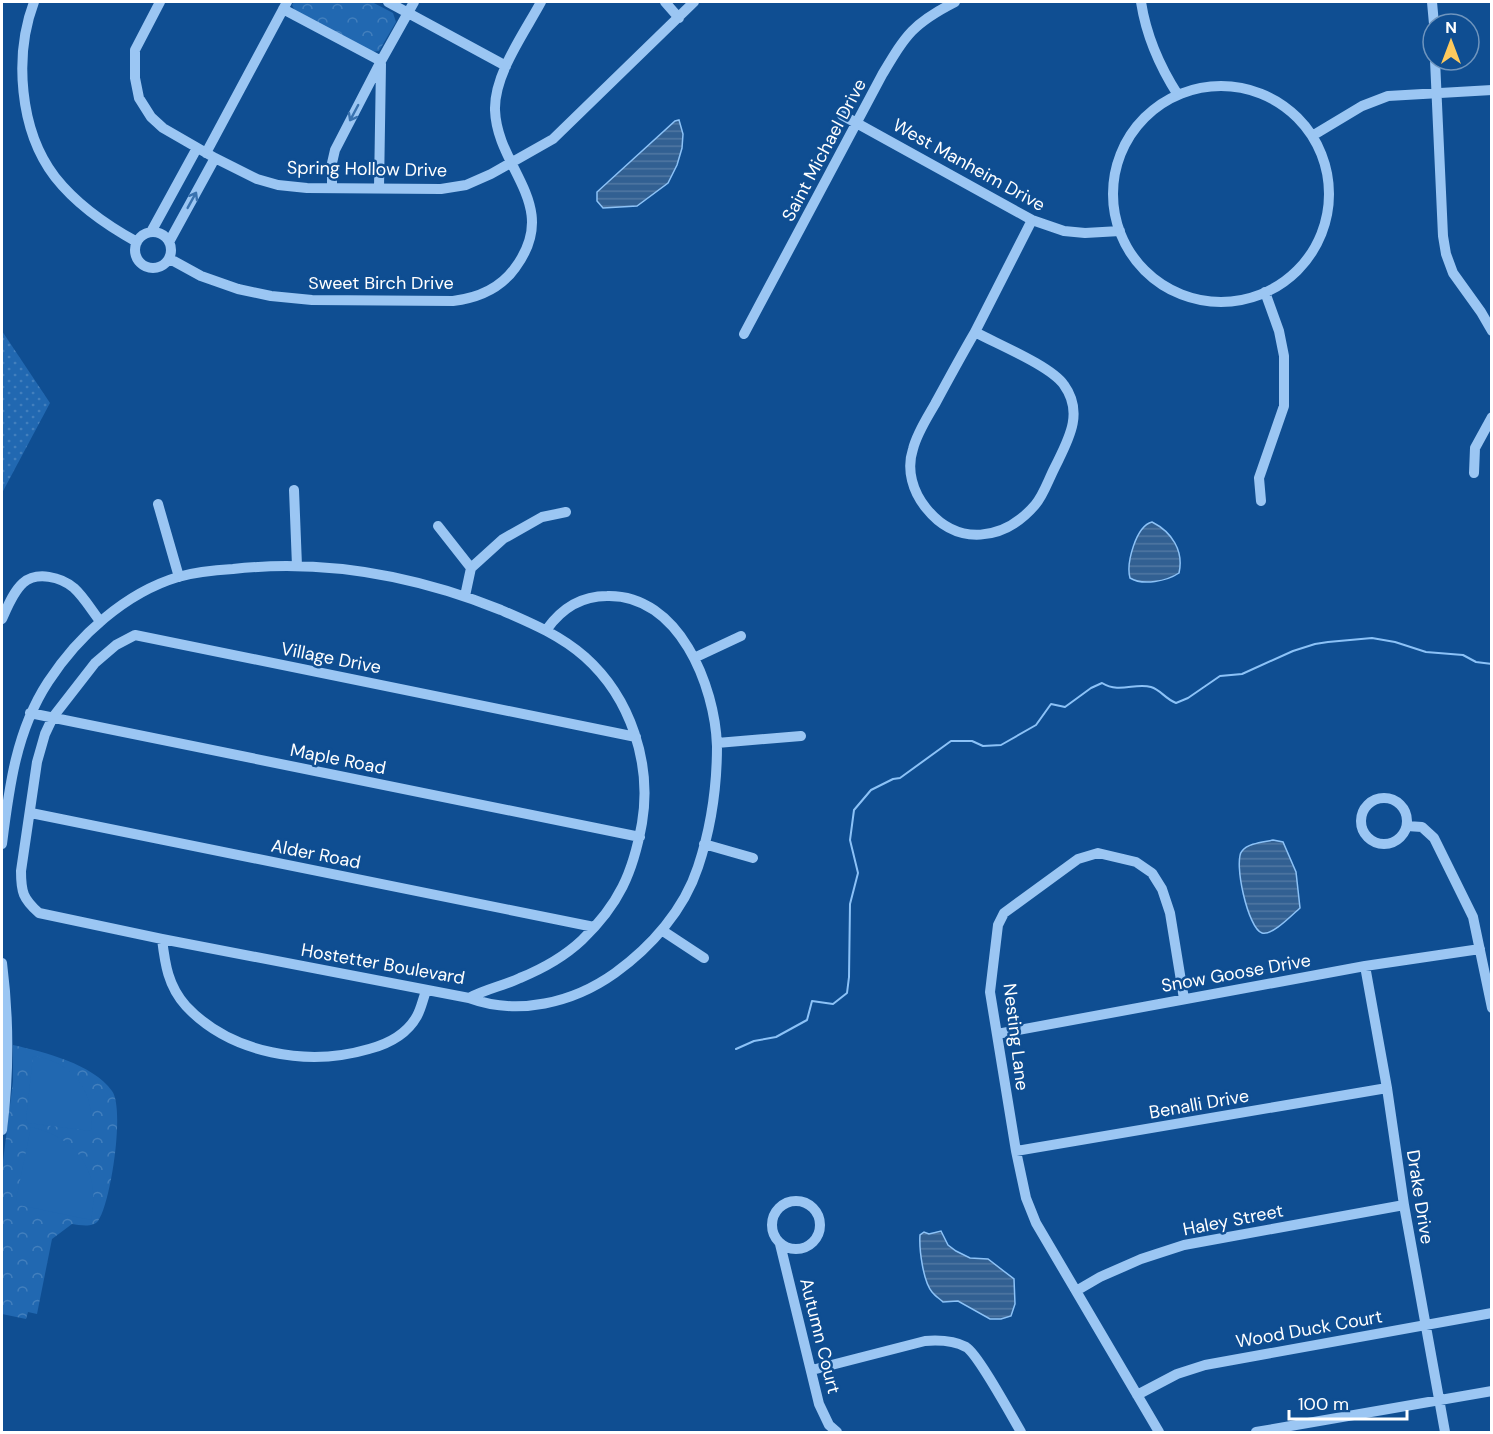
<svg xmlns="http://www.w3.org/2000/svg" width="1493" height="1434" viewBox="0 0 1493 1434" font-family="'DM Sans',sans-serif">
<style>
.grass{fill:url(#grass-dots)}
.park{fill:url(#park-crowns)}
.pitch{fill:#2168b1}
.water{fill:url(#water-rules);stroke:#8cc2f7;stroke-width:1.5}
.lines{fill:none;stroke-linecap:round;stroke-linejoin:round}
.stream{stroke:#8cc2f7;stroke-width:2}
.minor{stroke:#9bc6f3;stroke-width:10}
.oneway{stroke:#3972af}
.labels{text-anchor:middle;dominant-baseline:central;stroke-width:5;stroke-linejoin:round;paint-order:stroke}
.street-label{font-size:18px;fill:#fff;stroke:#0f4e92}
</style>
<defs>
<pattern id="grass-dots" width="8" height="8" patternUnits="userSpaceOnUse" patternTransform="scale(1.5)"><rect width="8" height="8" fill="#2168b1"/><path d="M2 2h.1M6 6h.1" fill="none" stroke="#427fbd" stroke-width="1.8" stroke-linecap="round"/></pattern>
<pattern id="park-crowns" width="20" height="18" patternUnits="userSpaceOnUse" patternTransform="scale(1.5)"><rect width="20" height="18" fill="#2168b1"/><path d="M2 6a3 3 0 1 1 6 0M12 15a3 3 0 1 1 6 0" fill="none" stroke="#427fbd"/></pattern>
<pattern id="water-rules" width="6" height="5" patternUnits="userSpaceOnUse" patternTransform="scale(1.5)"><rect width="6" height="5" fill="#326092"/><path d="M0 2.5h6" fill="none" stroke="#5178a2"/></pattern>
</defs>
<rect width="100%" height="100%" fill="#0f4e92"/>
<!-- grass -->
<path class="grass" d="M2 331 50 403 2 493Z"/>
<!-- park -->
<path class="park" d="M294 2H372L393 13 396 22 379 51 371 52 296 13 292 5Z
M13 1045C44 1052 93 1064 112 1091 125 1108 111 1203 98 1221 92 1228 80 1225 72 1224L52 1239 37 1314 28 1312 26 1319 2 1314V1169L13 1081Z"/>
<!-- pitch -->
<path class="pitch" d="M33 1056C72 1061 96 1092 91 1131L28 1123 26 1120Z
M31 1127C77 1137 102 1173 91 1220L19 1205 16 1200Z"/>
<!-- water -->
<path class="water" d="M679 120 683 134 682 148 677 165 668 183 637 206 603 208 597 201V192L675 121Z
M1152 522C1172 532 1184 551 1179 573 1167 581 1143 586 1130 578 1126 563 1136 526 1152 522Z
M1273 840 1283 842 1296 872 1300 908C1292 915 1272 936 1262 933 1248 929 1233 861 1242 851 1248 843 1264 842 1273 840Z
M941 1231 948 1245 956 1251 970 1258 988 1259 1014 1279 1015 1304 1011 1316 1001 1319H990L958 1301 943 1302C940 1299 935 1296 932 1292 923 1281 919 1249 920 1235L924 1232 929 1234Z"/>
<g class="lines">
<!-- stream -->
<path class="stream" d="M736 1049 754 1041 776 1037 807 1020 812 1001 833 1004 847 993 849 977 850 904 858 873 850 840 854 810 871 790 893 779 900 778 951 741H972L983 746 1001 745 1036 725 1051 704 1065 707 1091 688 1102 683C1120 694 1135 682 1151 687 1161 690 1164 698 1176 703L1188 698 1220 676 1242 674 1293 651 1315 644 1328 642 1372 638 1395 642 1426 652 1463 655 1476 662 1492 664"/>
<!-- minor -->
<path class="minor" d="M34 2C14 55 19 130 55 177 77 205 106 225 137 242
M160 2 135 50V78L139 98 151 117 163 128 215 158 257 179 278 185 307 188 441 189 466 185 491 174 553 139 694 2
M388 2 506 66
M665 2 679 18
M1141 2C1146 34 1160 67 1178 95
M1432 2 1434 24
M283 9 381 61
M1435 60 1443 236 1446 254 1453 273 1481 312 1492 331
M1113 194a108 108 0 1 1 216 0a108 108 0 1 1-216 0Z
M842 115 1032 220 1064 231 1085 233 1120 231
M1312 136 1362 106 1388 96 1492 90
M206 153 287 2
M332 188V163L335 150 381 61 414 2
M379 188 381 64
M151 232 197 148
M135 250a18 18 0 1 1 36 0a18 18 0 1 1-36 0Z
M169 242 215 158
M170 259 201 276 238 289 271 296 312 300 453 301C478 298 500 289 515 268 562 205 497 169 495 110 494 74 525 32 541 2
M975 332C997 344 1051 366 1064 385 1085 414 1067 442 1054 469 1048 481 1043 496 1035 505 1004 541 957 547 926 508 913 492 906 470 913 449 917 433 927 418 935 404 948 380 961 356 975 332Z
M975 332 1032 220
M744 334 882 75C906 35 912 24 955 2
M1474 473 1475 448 1492 417
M294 490 297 566
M1261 501 1259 478 1284 406V356L1279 331 1265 292
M158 504 179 577
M438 526 471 568
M465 596 471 568 503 539 542 517 566 512
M2 619C7 608 13 592 23 583 37 571 61 577 74 588 84 597 92 611 100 621
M694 658 741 636
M30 713 640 837
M717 743 801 736
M1361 821a23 23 0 1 1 46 0a23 23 0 1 1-46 0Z
M31 813 594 927
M1407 826 1422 827 1434 838 1473 917 1492 1008
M2 844C9 788 16 731 48 682 78 636 125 593 178 577 195 572 215 570 233 569 324 559 416 576 501 610 531 623 560 635 585 657 631 698 652 764 642 823 633 873 619 904 582 940 565 956 542 969 520 978 503 986 486 989 469 998L162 939 39 913C23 899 21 892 21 871L37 762 45 734 53 717 95 663 116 645 135 635 636 737
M704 844 753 858
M663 931 704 958
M162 939C165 964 168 986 186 1006 231 1054 308 1067 369 1049 388 1044 407 1034 417 1016 421 1009 423 999 426 991
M2 963C9 1018 9 1075 2 1130
M1365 966 1387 1088 1404 1205 1445 1432
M469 998C518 1016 573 1003 615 973 651 947 684 910 698 867 711 828 717 787 717 746 715 686 679 594 607 596 581 596 562 608 547 629
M997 1034 1365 966 1480 949
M1016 1151 1387 1088
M772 1225a24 24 0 1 1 48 0a24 24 0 1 1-48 0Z
M780 1244 819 1404 829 1425 837 1432
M1076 1291 1100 1277 1141 1259 1184 1245 1404 1205
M812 1370 925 1341C938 1340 953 1340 966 1347 978 1354 1012 1417 1021 1432
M1137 1395 1177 1374 1205 1365 1492 1313
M1159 1432 1036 1223 1026 1198 1016 1151 990 992 998 925 1004 913 1078 859 1098 853 1136 862 1152 873 1162 889 1170 913 1184 999
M1256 1432 1492 1391"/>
</g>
<!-- one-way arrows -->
<defs><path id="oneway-shaft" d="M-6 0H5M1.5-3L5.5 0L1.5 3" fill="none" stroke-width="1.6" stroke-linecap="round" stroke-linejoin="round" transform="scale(1.5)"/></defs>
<g class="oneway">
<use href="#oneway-shaft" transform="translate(354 113) rotate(118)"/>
<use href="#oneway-shaft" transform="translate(192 200) rotate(-61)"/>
</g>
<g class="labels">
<!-- street labels -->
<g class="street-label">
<text transform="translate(824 150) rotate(-62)">Saint Michael Drive</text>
<text transform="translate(969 165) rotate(29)">West Manheim Drive</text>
<text transform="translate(367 169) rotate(1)">Spring Hollow Drive</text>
<text x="381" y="283">Sweet Birch Drive</text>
<text transform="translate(331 658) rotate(11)">Village Drive</text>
<text transform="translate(338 759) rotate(11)">Maple Road</text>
<text transform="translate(316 854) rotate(11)">Alder Road</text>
<text transform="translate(383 964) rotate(10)">Hostetter Boulevard</text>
<text transform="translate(1236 973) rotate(-10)">Snow Goose Drive</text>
<text transform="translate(1016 1037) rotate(83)">Nesting Lane</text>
<text transform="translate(1199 1104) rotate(-10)">Benalli Drive</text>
<text transform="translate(1420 1197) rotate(81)">Drake Drive</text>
<text transform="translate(1233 1220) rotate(-11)">Haley Street</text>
<text transform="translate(1309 1329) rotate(-10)">Wood Duck Court</text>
<text transform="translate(820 1336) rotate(76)">Autumn Court</text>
</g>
</g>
<!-- border -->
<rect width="1493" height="1434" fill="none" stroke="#ffffff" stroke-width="6"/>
<!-- north arrow -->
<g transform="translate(1451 42)"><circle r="28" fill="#0f4e92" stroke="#6f95be" stroke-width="1.5"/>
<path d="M0-4.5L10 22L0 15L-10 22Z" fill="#ffca5d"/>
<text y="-9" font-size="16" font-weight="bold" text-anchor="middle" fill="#ffffff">N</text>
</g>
<!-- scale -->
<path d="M1289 1410v9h118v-9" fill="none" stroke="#ffffff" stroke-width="3"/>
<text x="1298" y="1410" font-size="18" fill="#ffffff" stroke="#0f4e92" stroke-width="4.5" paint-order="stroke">100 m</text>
</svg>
